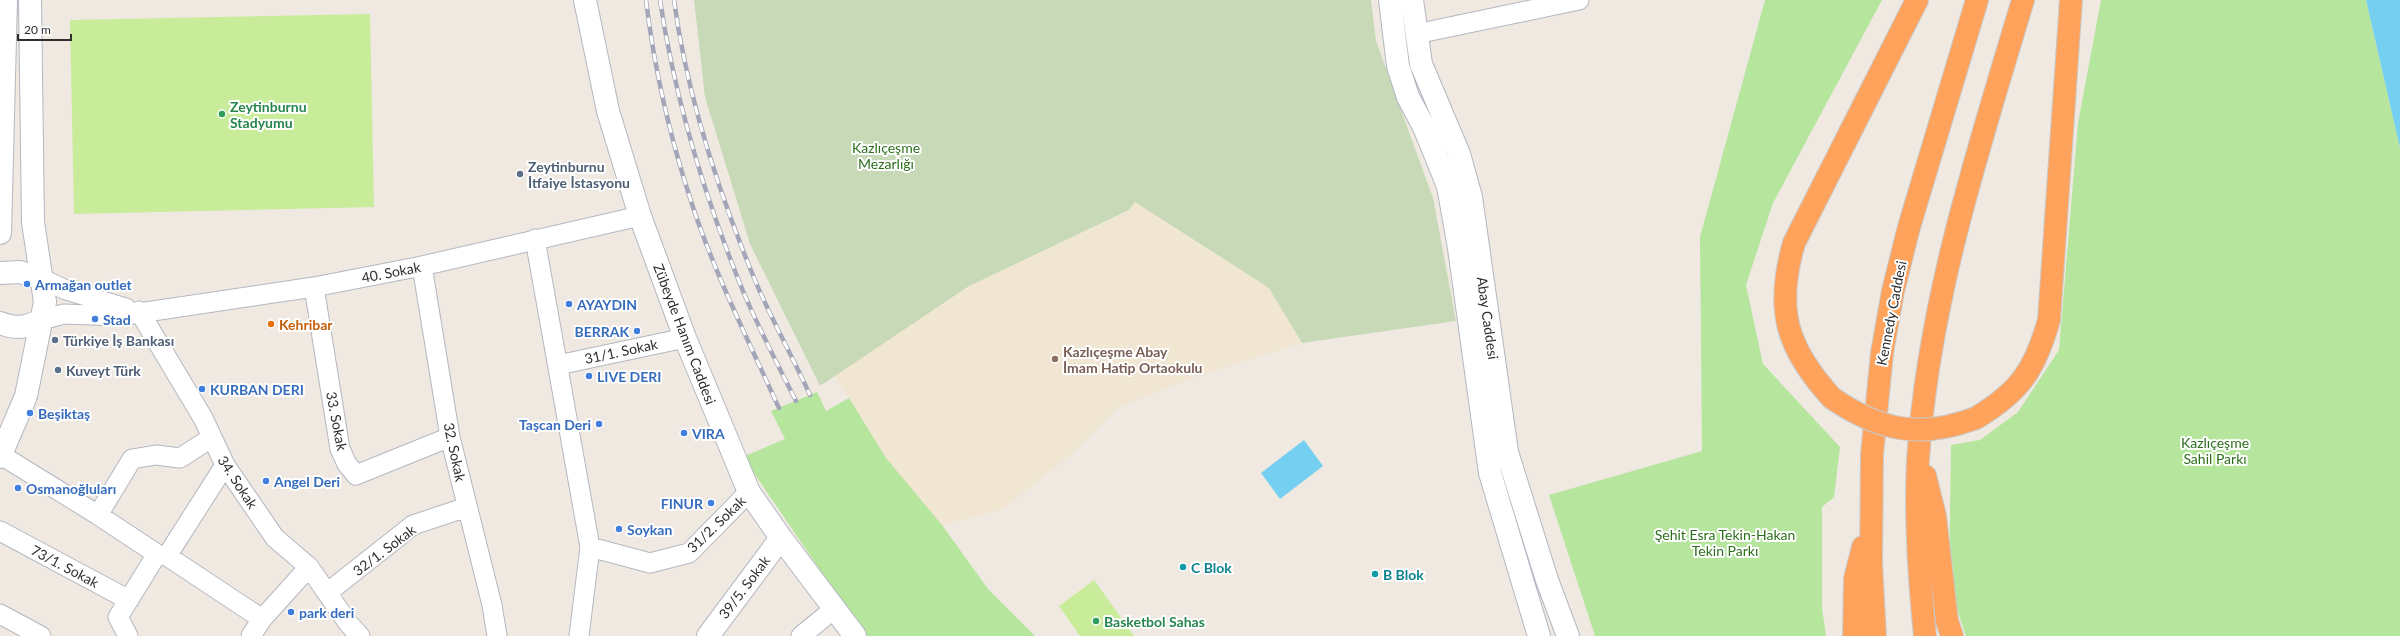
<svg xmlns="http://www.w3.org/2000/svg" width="2400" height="636" viewBox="0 0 2400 636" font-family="Lato,sans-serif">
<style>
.education{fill:#f0e6d1}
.green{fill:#b6e59e}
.cemetery{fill:#c8d9b8}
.pitch{fill:#c9ec9a}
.water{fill:#75cff0}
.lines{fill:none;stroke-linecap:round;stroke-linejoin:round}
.street-casing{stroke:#b4b7c1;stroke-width:21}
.secondary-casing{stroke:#b4b7c1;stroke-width:24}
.highway-casing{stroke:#c9c9c9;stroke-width:24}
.street{stroke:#fff;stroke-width:19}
.secondary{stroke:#fff;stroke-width:22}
.highway{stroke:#ffa35c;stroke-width:22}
.rail-casing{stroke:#a3a6b8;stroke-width:4.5}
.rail{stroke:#fff;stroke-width:3;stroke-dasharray:9;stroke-linecap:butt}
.highway-bridge-casing{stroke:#c9c9c9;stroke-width:24;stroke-linecap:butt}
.highway-bridge{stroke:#ffa35c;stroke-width:22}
.leisure-dot{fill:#2e9e5b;stroke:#fff;stroke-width:1.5}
.service-dot{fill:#5c6f8a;stroke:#fff;stroke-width:1.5}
.shop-dot{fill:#3f7fe0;stroke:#fff;stroke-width:1.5}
.food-dot{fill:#e8710a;stroke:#fff;stroke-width:1.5}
.education-dot{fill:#8d6e63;stroke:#fff;stroke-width:1.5}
.culture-dot{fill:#0f9aa8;stroke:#fff;stroke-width:1.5}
.labels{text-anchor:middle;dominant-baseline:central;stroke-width:4;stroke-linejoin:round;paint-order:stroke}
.leisure-label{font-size:14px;font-weight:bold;fill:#27864d;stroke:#fff;text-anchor:start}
.park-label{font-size:14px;fill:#2c6e1b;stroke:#fff}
.service-label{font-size:14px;font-weight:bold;fill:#4e5e75;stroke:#fff;text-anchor:start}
.street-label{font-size:14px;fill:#2e2e2e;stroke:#fff}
.shop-label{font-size:14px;font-weight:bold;fill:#366cbe;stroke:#fff;text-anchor:start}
.food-label{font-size:14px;font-weight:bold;fill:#c56008;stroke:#fff;text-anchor:start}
.education-label{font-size:14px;font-weight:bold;fill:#785e54;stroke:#fff;text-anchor:start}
.culture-label{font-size:14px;font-weight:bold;fill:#0d838f;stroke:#fff;text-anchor:start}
</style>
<rect width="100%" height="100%" fill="#efe9e1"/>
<!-- education -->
<path class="education" d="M1135 202 1269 288 1302 343 1195 377 1119 407 1074 452 1003 509 942 525 886 458 834 375 969 286 1129 211Z"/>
<!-- green -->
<path class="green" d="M1765 0H1882L1773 203 1746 285 1763 364 1840 447 1834 497 1822 507V608L1826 636H1595L1549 495 1702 451 1700 237Z
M2101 0H2366L2400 148V636H1966L1949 585 1951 445 1980 440 2018 412 2059 350 2078 123Z
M817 392 826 411 849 398 886 458 942 525 988 589 1035 636H865L743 457 785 439 771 411Z"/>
<!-- cemetery -->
<path class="cemetery" d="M694 0H1371L1376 41 1433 198 1456 321 1302 343 1269 288 1135 202 1129 210 969 286 820 386 750 244 705 97Z"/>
<!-- pitch -->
<path class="pitch" d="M370 14 374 207 74 214 70 20Z
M1094 580 1134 636H1080L1059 606Z"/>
<!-- water -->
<path class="water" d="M2366 0H2400V148Z
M1304 440 1323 466 1280 499 1261 473Z"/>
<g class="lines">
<!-- street casing -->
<g class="street-casing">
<path id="street" d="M1416 34 1579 0
M535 239 590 547 579 636
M422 266 450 437 492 605 497 636
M42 279 66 290 126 308
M314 287 340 449 347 464 356 475 450 437
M139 311 203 418 225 465 275 538 309 567 348 623 360 636
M41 320 64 314 119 316 314 287 422 266 640 216
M558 365 685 338
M1 455 98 515 157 554 167 556 262 619
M98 515 132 459 156 455 180 458 211 438
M0 531 129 600
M590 547 650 563 689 553 749 492
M167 556 225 465
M327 593 413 525 467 507
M0 614 41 636
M128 636 118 617 157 554
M251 636 262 619 309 567
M801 636 834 609"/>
</g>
<!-- secondary casing -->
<g class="secondary-casing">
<path id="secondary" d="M585 0 608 111 640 216 685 338 749 492 781 538 855 636
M1390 0 1398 66 1408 97 1424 127 1448 186 1459 248 1490 473 1539 636
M1412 0 1421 64 1459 154 1471 197 1507 452 1547 580 1568 636
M0 233 6 0
M0 273 20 272 42 279
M0 323C16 329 26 328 41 320
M0 457 26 396 45 302 33 222 30 0
M708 636 781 538"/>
</g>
<!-- highway casing -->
<g class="highway-casing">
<path id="highway" d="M1832 398C1786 348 1775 309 1794 243L1917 0
M1976 418C2021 391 2035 369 2049 320L2071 0
M1925 476 1935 516 1947 621 1952 636
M1854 636 1855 579 1863 547
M1875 636 1871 563 1872 454 1882 353 1893 291 1909 227 1977 0
M1925 636C1919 577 1915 519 1918 460 1928 302 1978 151 2023 0"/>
</g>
<!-- street -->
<use href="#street" class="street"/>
<!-- secondary -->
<use href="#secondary" class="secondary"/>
<!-- highway -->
<use href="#highway" class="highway"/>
<!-- rail casing -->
<g class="rail-casing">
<path id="rail" d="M646 0C654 67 670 137 691 201 713 270 749 342 779 408
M660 0C675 100 705 198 743 291 759 329 778 365 796 401
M674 0C687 97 719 194 757 285 773 322 793 358 810 395"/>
</g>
<!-- rail -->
<use href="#rail" class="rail"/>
<!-- highway-bridge casing -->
<g class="highway-bridge-casing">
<path id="highway-bridge" d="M1832 398C1880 431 1921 439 1976 418"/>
</g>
<!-- highway-bridge -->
<use href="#highway-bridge" class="highway-bridge"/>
</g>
<!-- markers -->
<g class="leisure-dot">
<circle cx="222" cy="114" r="4"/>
<circle cx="1096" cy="621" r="4"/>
</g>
<g class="service-dot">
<circle cx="520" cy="174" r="4"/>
<circle cx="55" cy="340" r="4"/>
<circle cx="58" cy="370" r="4"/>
</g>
<g class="shop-dot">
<circle cx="27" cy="284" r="4"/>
<circle cx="569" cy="304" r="4"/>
<circle cx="95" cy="319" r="4"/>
<circle cx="637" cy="331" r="4"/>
<circle cx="589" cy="376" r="4"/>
<circle cx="202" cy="389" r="4"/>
<circle cx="30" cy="413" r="4"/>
<circle cx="599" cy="424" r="4"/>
<circle cx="684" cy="433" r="4"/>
<circle cx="266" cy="481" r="4"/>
<circle cx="18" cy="488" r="4"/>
<circle cx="711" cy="503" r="4"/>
<circle cx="619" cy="529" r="4"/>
<circle cx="291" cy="612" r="4"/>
</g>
<circle class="food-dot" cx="271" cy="324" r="4"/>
<circle class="education-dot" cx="1055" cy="359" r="4"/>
<g class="culture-dot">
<circle cx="1183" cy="567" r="4"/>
<circle cx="1375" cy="574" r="4"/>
</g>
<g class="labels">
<!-- leisure labels -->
<g class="leisure-label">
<text x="230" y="106">Zeytinburnu<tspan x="230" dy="16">Stadyumu</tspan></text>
<text x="1104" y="621">Basketbol Sahas</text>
</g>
<!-- park labels -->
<g class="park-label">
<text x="886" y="147">Kazlıçeşme<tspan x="886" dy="16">Mezarlığı</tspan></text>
<text x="2215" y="442">Kazlıçeşme<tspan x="2215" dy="16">Sahil Parkı</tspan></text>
<text x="1725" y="534">Şehit Esra Tekin-Hakan<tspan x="1725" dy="16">Tekin Parkı</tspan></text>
</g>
<!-- service labels -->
<g class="service-label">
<text x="528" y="166">Zeytinburnu<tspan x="528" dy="16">İtfaiye İstasyonu</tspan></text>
<text x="63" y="340">Türkiye İş Bankası</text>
<text x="66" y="370">Kuveyt Türk</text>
</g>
<!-- street labels -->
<g class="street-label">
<text transform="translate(391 272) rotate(-11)">40. Sokak</text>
<text transform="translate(1891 313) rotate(-79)">Kennedy Caddesi</text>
<text transform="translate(1488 318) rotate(82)">Abay Caddesi</text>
<text transform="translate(685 334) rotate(69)">Zübeyde Hanım Caddesi</text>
<text transform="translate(621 351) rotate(-12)">31/1. Sokak</text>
<text transform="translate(337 421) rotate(79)">33. Sokak</text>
<text transform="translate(455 452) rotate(78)">32. Sokak</text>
<text transform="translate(238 482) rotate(57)">34. Sokak</text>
<text transform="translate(716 524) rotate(-44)">31/2. Sokak</text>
<text transform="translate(384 550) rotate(-37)">32/1. Sokak</text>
<text transform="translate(65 566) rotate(28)">73/1. Sokak</text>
<text transform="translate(744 587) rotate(-53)">39/5. Sokak</text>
</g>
<!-- shop labels -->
<g class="shop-label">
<text x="35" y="284">Armağan outlet</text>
<text x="577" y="304">AYAYDIN</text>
<text x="103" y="319">Stad</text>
<text x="629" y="331" text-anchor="end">BERRAK</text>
<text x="597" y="376">LIVE DERI</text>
<text x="210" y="389">KURBAN DERI</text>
<text x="38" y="413">Beşiktaş</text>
<text x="591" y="424" text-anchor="end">Taşcan Deri</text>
<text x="692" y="433">VIRA</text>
<text x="274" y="481">Angel Deri</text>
<text x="26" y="488">Osmanoğluları</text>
<text x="703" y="503" text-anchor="end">FINUR</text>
<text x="627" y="529">Soykan</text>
<text x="299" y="612">park deri</text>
</g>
<!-- food labels -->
<g class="food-label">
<text x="279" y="324">Kehribar</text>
</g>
<!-- education labels -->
<g class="education-label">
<text x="1063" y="351">Kazlıçeşme Abay<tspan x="1063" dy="16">İmam Hatip Ortaokulu</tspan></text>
</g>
<!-- culture labels -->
<g class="culture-label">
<text x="1191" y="567">C Blok</text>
<text x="1383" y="574">B Blok</text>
</g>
</g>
<!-- scale -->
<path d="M18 34v6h53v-6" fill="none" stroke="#2e2e2e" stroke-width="2"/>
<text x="24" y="34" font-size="12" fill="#2e2e2e" stroke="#ffffff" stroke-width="3" paint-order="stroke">20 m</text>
</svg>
